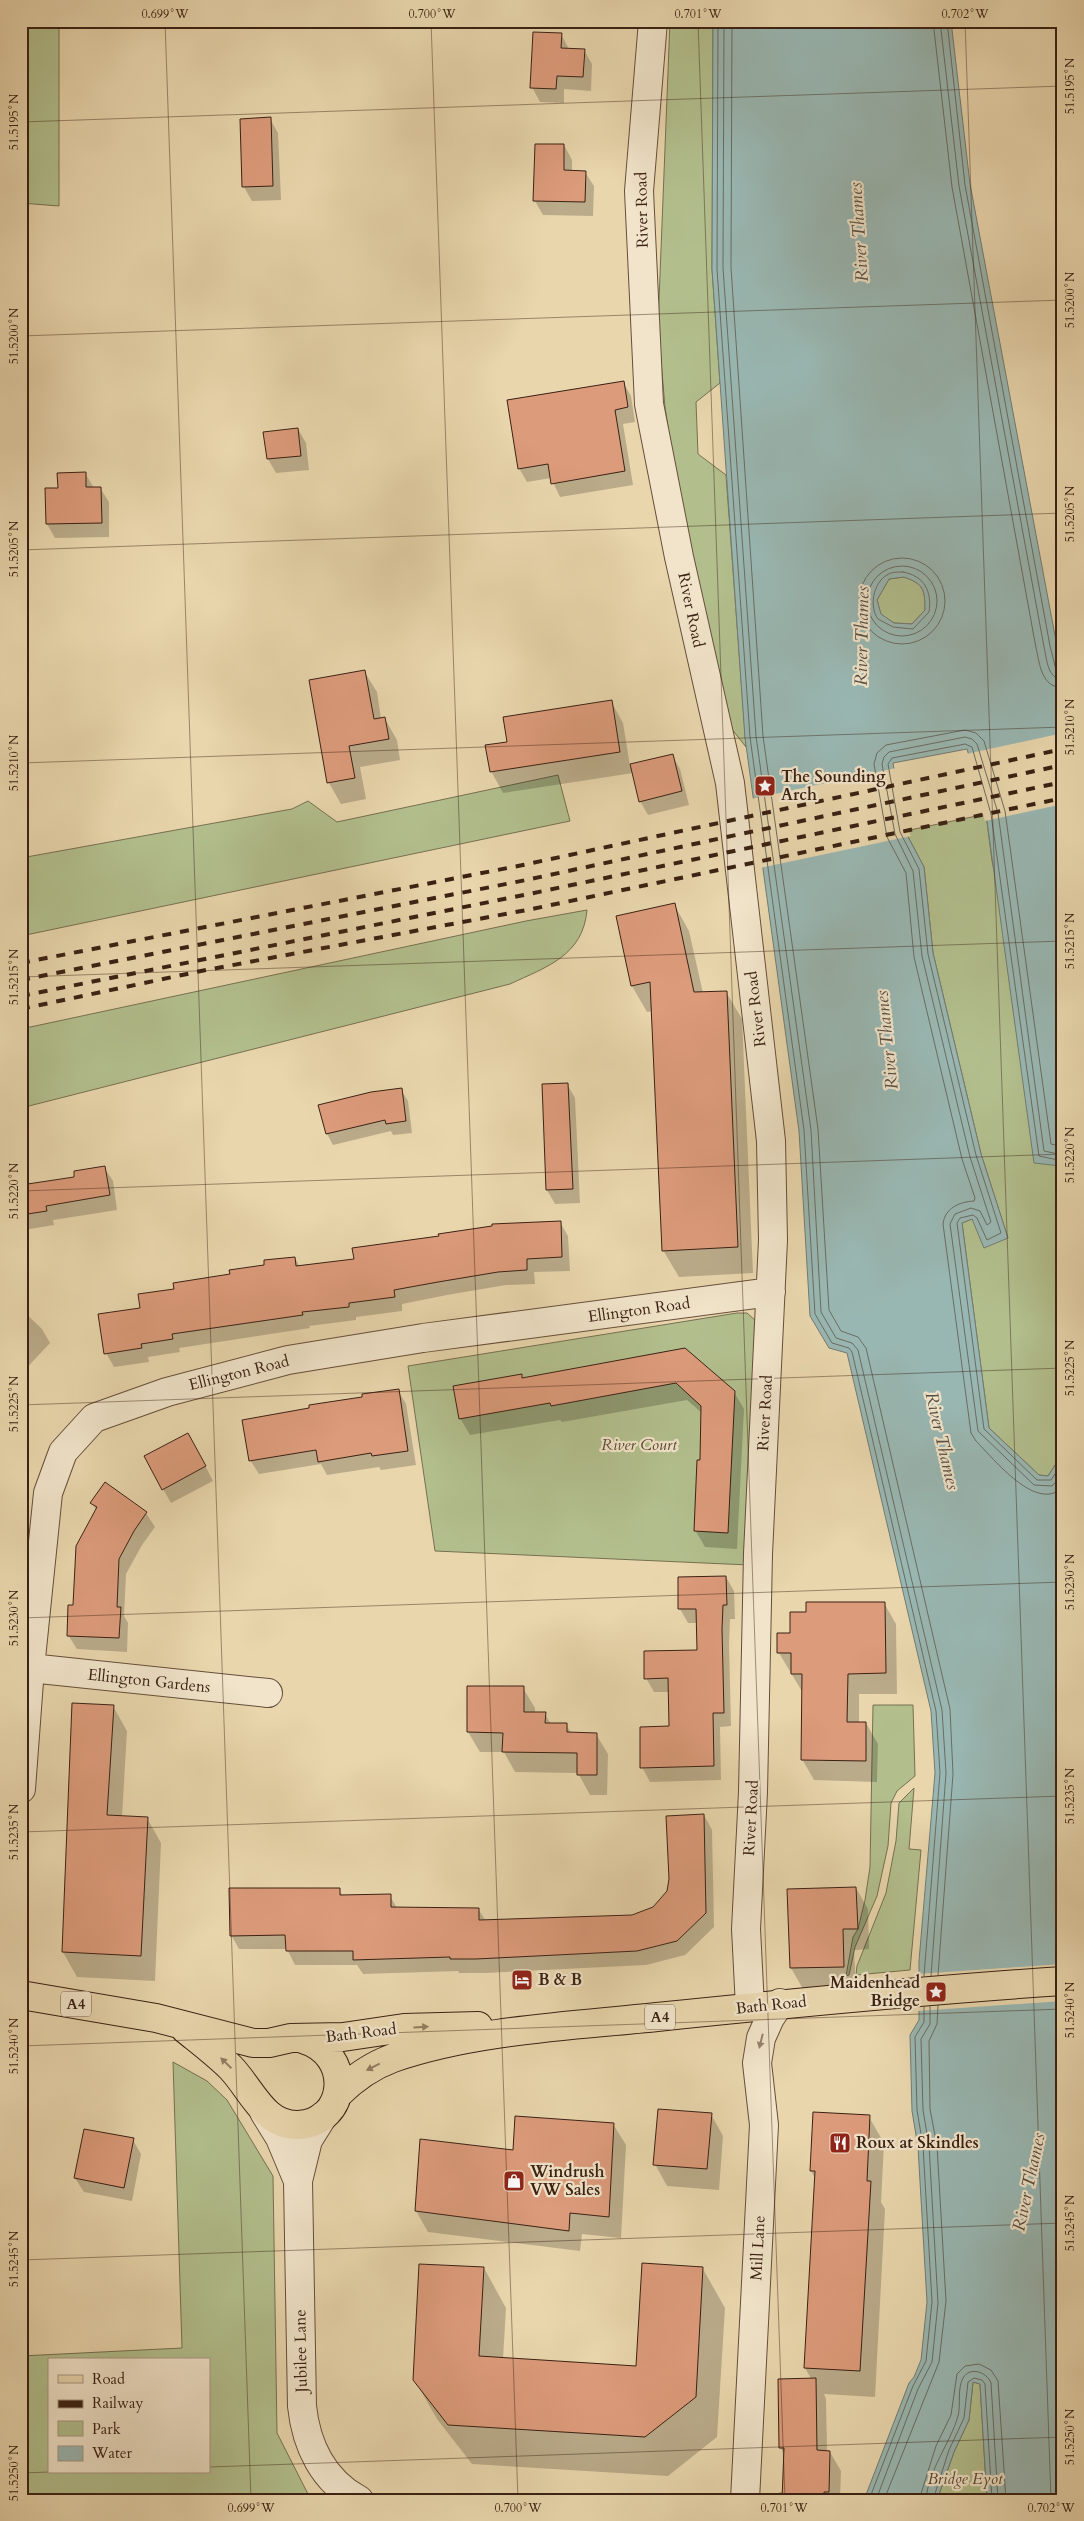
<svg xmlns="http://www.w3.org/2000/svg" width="1084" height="2521" viewBox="0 0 1084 2521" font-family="Cardo,serif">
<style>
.green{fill:#b2bf8d;stroke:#767050;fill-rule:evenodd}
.water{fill:#99b7b2;stroke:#737b72;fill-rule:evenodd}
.pier{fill:#e9d6ad}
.shadow{fill:#0003}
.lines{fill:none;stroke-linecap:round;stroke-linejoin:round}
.shore{stroke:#6a6c62;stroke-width:1}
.building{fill:#dc9b7b;stroke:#3a2113}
.minor-casing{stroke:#664e3a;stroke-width:30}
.major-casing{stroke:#3a2113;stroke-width:30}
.minor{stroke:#f1e4ca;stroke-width:28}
.major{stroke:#e9d6ad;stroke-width:28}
.rail{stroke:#3a2113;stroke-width:4;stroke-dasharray:9 9;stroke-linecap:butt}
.oneway{fill:#927c60}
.oneway2{fill:#96826e}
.ticks{fill:none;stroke:#3a2113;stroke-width:1;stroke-opacity:0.45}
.labels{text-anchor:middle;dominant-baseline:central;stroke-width:4.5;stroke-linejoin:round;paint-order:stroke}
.shield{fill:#f1e4ca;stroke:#715c4a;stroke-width:1}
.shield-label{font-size:15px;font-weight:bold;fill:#3a2113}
.street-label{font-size:16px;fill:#3a2113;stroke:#f1e4ca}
.poi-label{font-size:16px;font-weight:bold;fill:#3a2113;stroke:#f1e4ca;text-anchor:start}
.park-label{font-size:16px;font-style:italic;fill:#584832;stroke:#f1e4ca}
.water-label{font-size:18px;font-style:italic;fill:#564e43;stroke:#f1e4ca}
.neatline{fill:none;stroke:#3a2113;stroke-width:2}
.ticks-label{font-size:12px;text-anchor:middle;fill:#3a2113}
</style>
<rect width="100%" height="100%" fill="#e9d6ad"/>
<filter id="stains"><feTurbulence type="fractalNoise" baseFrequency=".004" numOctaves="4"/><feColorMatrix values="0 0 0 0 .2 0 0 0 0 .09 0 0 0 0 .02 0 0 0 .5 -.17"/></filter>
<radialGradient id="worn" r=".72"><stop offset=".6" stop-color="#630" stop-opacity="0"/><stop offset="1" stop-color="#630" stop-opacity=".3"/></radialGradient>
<!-- green -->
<path class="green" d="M21 21H59V206L21 203Z
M670 21H713L712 269 720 383 696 402 698 454 726 475 746 747 731 728 677 488 665 407 658 326Z
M904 577C924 584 925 590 925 610L912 624 894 623 881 615 877 600 889 579Z
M558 775 570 821 21 936V858L292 809 308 801 337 822Z
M986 814 992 861 1061 1166 1063 1453 1048 1476 1039 1475 989 1428 962 1223 972 1219 1008 1238 981 1154 933 953 924 867 905 831Z
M587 910C583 956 546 967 510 984L21 1108V1029L526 921Z
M737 1313H747L756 1321 749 1565 435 1551 408 1366Z
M873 1705H913L915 1776 897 1791 891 1803 888 1846 877 1896 855 1947 849 1975 846 1976 853 1937 858 1929 865 1900 870 1867Z
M914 1788 909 1849 921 1850 910 1970 856 1975 857 1966 886 1893 896 1841 899 1803Z
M173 2062 207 2081 227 2100 273 2176 277 2433 311 2500H21V2356L182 2348ZM49 2360H209V2472H49Z
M973 2382 980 2384 987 2500H937L954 2452 969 2420Z"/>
<!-- water -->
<path class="water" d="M713 21H951L970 184 1063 678V1266L1061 1166 1034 1163 986 814 967 749 893 763 905 831 924 867 933 953 981 1154 1008 1238 984 1248 972 1219 962 1223 989 1428 1039 1475 1048 1476 1063 1453V2500H987L980 2384 973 2382 969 2420 954 2452 937 2500H864L909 2383 914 2377 921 2360 927 2302 918 2147 912 2111 910 2035 919 2020V1961L935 1773 931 1711 847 1353 829 1348 810 1316 799 1131 745 738 712 269ZM904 577C924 584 925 590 925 610L912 624 894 623 881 614 877 600 889 579Z"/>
<!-- pier -->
<path class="pier" d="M1063 733V804L985 821 966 754Z
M896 768 908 830 911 836 760 868 751 799Z
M1063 1964V2001L917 2011V1974Z"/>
<!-- shadow -->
<path class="shadow" d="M561 34 569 49 584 50 592 64 591 91 564 89V103L540 102 532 87Z
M270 119 278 133 281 200 252 201 244 187Z
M564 145 572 160V172H585L594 186 593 216 543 215 535 201Z
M623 382 631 396 635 422 623 424 633 485 560 497 551 478 527 482 519 468Z
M298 429 306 443 309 470 276 473 268 459 265 433Z
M85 473 94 488H100L109 502V537L55 538 47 524 46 489H59Z
M364 671 377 692 381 719H385L397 740 400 760 360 767 366 799 341 804 329 783Z
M611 701 623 723 630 766 672 755 680 769 689 805 648 815 640 801 633 773 503 793 491 771 509 743Z
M674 904 689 931 703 993 726 992 742 1019 753 1273 679 1277 663 1250 653 1011 647 1012 632 986Z
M567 1084 575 1098 580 1203 555 1204 547 1190Z
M401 1090 408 1101 412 1133 393 1135 391 1131 333 1145 327 1134 320 1106Z
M104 1167 113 1181 117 1210 53 1220 54 1225 24 1230 21 1224V1186L76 1178Z
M560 1222 568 1236 570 1271 534 1272 535 1284 506 1285 447 1295 402 1304V1311L356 1317V1320L309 1326 310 1328 179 1348 180 1352 148 1357 149 1362 114 1367 106 1353 141 1309 175 1290 295 1258 300 1267 355 1260Z
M21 1309 42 1329 50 1343 21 1374Z
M685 1349 734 1392 744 1409 737 1549 705 1547 695 1530 701 1461 702 1413 687 1400 562 1422 560 1420 470 1435 460 1418 521 1375 523 1379Z
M398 1390 406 1404 416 1465 381 1470 379 1467 327 1475 321 1464 259 1474 250 1460 363 1398Z
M196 1448 213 1481 171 1503 163 1489Z
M105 1484 146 1513 155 1527 142 1545 126 1574 124 1616 128 1623 127 1652 77 1649 68 1635 96 1510 92 1503Z
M726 1577 734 1591 735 1619H730L729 1644 731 1726 720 1727 721 1780 650 1782 642 1767 670 1727 669 1692H654L646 1678 698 1652 697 1623H688L680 1609 679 1578Z
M884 1603 896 1624 897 1694H859V1723H866L878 1744 877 1782 814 1780 802 1759 803 1693 779 1653 778 1634H792L808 1613Z
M523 1688 535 1708V1714H545L551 1724H566L571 1733 596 1734 608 1754 607 1795H590L578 1773 515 1772 504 1752H480L468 1732Z
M73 1704 113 1706 127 1731 122 1817 147 1818 161 1843 155 1981 77 1977 63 1952Z
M704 1815 712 1830 714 1927 685 1955 646 1965 485 1973H459L458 1971 363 1974 357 1965H295L287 1949H239L231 1935 339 1890 343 1896H390L397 1908 478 1909 486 1921 632 1916 653 1908 668 1892Z
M856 1888 868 1909 869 1949 854 1950 856 1988 803 1989 791 1968Z
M711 2114 723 2136 719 2190 667 2186 655 2164Z
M869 2117 884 2143 881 2202 885 2209 875 2397 824 2394 826 2399 827 2452H830L841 2471 840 2500H779V2492H784L785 2455 780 2447 812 2380 805 2368 816 2180 811 2171Z
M613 2124 626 2145 621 2238 582 2234 580 2251 428 2232 416 2211 514 2152Z
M133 2140 141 2154 132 2201 84 2192 75 2178Z
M484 2268 506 2308 503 2359 638 2367 703 2269 725 2308 717 2437 668 2476 472 2464 437 2419 414 2379Z"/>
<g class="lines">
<!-- shore -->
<path class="shore" d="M718 21 717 269 750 737 804 1130 815 1314 832 1343 849 1348 852 1352 936 1711 940 1773 924 1976
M724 21 723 268 756 736 811 1130 821 1312 836 1338 852 1343 858 1350 942 1710 946 1773 931 1976
M732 21 731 268 763 736 818 1129 829 1310 841 1331 858 1337 866 1348 950 1709 953 1774 938 1975
M933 21 952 187 1036 648C1040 665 1041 687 1063 688
M940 21 959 186 1044 647C1047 659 1047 679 1063 680
M947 21 965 185 1050 646 1056 670 1063 674
M859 601a43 43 0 1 1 86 0a43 43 0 1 1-86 0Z
M867 601a35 35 0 1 1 70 0a35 35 0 1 1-70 0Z
M903 572C925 576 932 592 929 612L913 629 893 627 878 619C869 607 873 583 887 575 891 572 898 572 903 572Z
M1063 1147 1051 1144 1005 811 984 741 976 733 965 730 886 745 877 753 874 764 887 837 906 873 914 957 962 1159 975 1198 974 1201C959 1202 945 1208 943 1224L971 1433 976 1441C994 1459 1037 1514 1063 1487
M1063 1155 1044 1151 998 813 977 744 972 739 965 737 889 752 884 757 882 764 895 834 913 871 922 956 970 1157 991 1222 987 1225 980 1211 971 1208 955 1214 950 1224 978 1431 1034 1485 1052 1486 1063 1474
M1063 1161 1039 1156 991 814 972 747 965 744 892 758 888 764 900 832 919 869 928 954 976 1155 1001 1233 987 1240 977 1218 973 1215 960 1218 957 1223 984 1429 1037 1480H1051L1063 1462
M869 2500 913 2386 926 2361 932 2302 923 2146 917 2110 915 2037 924 2022V2007
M876 2500 918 2389 932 2362 938 2303 929 2146 923 2110 921 2039 930 2024V2006
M884 2500 939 2362 946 2301 937 2146 930 2109 929 2041 937 2024 938 2005
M919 2500 936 2446 951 2415 957 2374 965 2366 979 2364 991 2370 998 2381 1006 2500
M926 2500C928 2470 950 2444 958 2416 961 2405 957 2389 963 2378 970 2366 987 2372 991 2383L998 2500
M933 2500 949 2450 964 2418 968 2382 974 2378 982 2380 985 2384 992 2500"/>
</g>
<!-- building -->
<path class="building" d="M533 32 562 33 561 48 585 49 583 77 557 76 556 89 530 88Z
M271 117 273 186 242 187 240 119Z
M535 144H564V170L586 171 585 202 533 201Z
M624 381 628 407 615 410 625 471 551 484 548 464 518 469 507 400Z
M298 428 301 456 267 459 263 432Z
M86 472V487H101L102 523 46 524 45 488H58L57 473Z
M365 670 374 719 385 717 389 739 349 746 355 778 327 783 309 680Z
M612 700 620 752 490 772 485 745 507 742 503 717Z
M673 754 682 791 639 802 630 764Z
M675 903 694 992 727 991 738 1247 662 1251 650 982 631 986 616 916Z
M568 1083 573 1189 546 1190 542 1084Z
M402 1088 406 1121 386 1124 385 1120 326 1134 318 1105 371 1092Z
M105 1166 110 1195 46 1206 47 1211 21 1215V1185L74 1177V1171Z
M561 1221 562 1257 527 1259V1270L498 1272 438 1282 394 1290 395 1297 349 1303V1307L302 1312 303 1315 172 1334 173 1339 141 1344 142 1348 104 1354 98 1314 140 1308 138 1294 174 1289 173 1283 230 1274 229 1270 264 1265V1260L295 1257 296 1266 354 1259 352 1248 439 1236 438 1234 492 1226V1224Z
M685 1348 735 1391 728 1533 694 1531 697 1460H700L701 1406 676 1383 551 1406 550 1403 459 1419 453 1386 522 1374V1378Z
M399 1389 408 1451 372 1456 371 1453 318 1462 316 1450 249 1461 242 1420 309 1408V1405L362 1397V1394Z
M188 1433 206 1466 162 1490 144 1456Z
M105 1482 147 1512 134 1531 119 1559 117 1607H121L119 1638 67 1636 68 1605H73L76 1546 97 1507 90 1503Z
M726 1576 727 1605H723L722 1629 724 1713H713L714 1766 640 1768V1727L669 1726 668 1678 644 1679V1651L697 1650 696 1609H678V1577Z
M806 1602H885L886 1673 848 1674 847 1722H866V1761L801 1760 802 1674H791V1653H777V1633H790V1612H806Z
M467 1686H524V1712H546L545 1723H567V1732L597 1733V1775H577V1753L502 1752 503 1733 467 1732Z
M72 1703 114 1705 107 1815 148 1817 141 1956 62 1952Z
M704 1814 706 1913 677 1941 637 1951 476 1959H450V1957L353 1960V1951H286L285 1935 230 1936 229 1888H340V1895L391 1894V1907L479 1908V1920L632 1915 653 1907 667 1891 669 1879 666 1816Z
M856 1887 858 1929H843L844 1967 790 1968 787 1889Z
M658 2109 712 2113 707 2169 653 2165Z
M813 2112 870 2115 867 2181H871L860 2371 804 2368 815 2171H810Z
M515 2116 614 2123 609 2217 570 2213 569 2231 415 2211 420 2139 513 2150Z
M84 2129 134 2138 124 2188 74 2178Z
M642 2263 703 2267 696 2397 645 2437 448 2425 413 2380 419 2264 484 2267 479 2356 636 2366Z
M816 2378 817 2450 830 2451 829 2492H824V2500H782L784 2448H779L778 2379Z"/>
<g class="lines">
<!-- minor casing -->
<g class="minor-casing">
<path id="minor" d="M653 21 639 191 649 404 679 557 730 783 771 1141 773 1240 758 1554 753 1792 746 1929 750 2007
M30 1668 268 1693
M21 1789 30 1668 48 1493 63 1452 94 1418 167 1392 288 1360 423 1338 771 1292
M264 2112 280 2138 298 2181
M323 2116 308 2140 298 2181 302 2406C306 2445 323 2481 359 2500
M745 2500 764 2125 757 2063 761 2038 770 2018 780 2003"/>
</g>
<!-- major casing -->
<g class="major-casing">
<path id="major" d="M21 1995 156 2018 253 2043H269L291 2038 343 2037 404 2028 478 2026
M185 2029C201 2042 217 2054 231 2068 252 2090 264 2126 298 2125 348 2123 354 2054 303 2039
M337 2095C353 2079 371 2066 393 2058 474 2030 572 2026 657 2017 792 2003 927 1990 1063 1981"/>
</g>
<!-- minor -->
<use href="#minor" class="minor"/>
<!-- major -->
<use href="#major" class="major"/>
<!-- rail -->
<path class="rail" d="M21 963 523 865 1063 749
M21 980 526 880 1063 765
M21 996 529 894 1063 782
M21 1009 201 971 532 909 1063 798"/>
</g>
<!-- one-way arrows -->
<defs><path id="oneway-solid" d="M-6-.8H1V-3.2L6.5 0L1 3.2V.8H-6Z" transform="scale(1.25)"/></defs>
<g class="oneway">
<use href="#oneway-solid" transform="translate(421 2027) rotate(-3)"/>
<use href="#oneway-solid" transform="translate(226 2063) rotate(-136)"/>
<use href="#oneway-solid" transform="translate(373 2067) rotate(153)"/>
</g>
<use class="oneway2" href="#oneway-solid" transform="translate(761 2041) rotate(104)"/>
<!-- ticks -->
<path class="ticks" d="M165 21 251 2500M431 21 518 2500M698 21 785 2500M965 21 1051 2500M21 122 1063 86M21 336 1063 300M21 550 1063 513M21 763 1063 727M21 977 1063 941M21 1191 1063 1154M21 1405 1063 1368M21 1618 1063 1582M21 1832 1063 1796M21 2046 1063 2009M21 2260 1063 2223M209 2467 1063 2437M21 2473 50 2472"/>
<!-- icons -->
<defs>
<g id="sight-square" transform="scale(1.125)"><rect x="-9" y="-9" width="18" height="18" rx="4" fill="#8f2418" stroke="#f1e4ca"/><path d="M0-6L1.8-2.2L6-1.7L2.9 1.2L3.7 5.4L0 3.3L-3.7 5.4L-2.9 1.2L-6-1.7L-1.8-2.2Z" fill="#fff"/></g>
<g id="hotel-square" transform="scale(1.125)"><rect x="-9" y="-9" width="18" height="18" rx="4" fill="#8f2418" stroke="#f1e4ca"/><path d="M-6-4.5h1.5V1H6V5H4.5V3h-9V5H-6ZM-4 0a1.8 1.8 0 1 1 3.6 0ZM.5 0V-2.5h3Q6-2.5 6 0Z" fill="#fff"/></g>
<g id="restaurant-square" transform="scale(1.125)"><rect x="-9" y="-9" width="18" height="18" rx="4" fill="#8f2418" stroke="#f1e4ca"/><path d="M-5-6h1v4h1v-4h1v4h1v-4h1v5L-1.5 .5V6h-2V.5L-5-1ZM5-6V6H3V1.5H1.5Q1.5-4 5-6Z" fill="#fff"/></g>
<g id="shop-square" transform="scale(1.125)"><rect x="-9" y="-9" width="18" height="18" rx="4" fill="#8f2418" stroke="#f1e4ca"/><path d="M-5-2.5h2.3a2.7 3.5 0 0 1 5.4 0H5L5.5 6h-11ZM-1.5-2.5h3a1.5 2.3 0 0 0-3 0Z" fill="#fff"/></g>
</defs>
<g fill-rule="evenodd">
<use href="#sight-square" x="765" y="786"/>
<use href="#hotel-square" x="522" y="1980"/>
<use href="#sight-square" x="936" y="1992"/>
<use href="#restaurant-square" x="840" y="2143"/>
<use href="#shop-square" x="514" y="2181"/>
</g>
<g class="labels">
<!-- shield labels -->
<g class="shield">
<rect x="61" y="1991.5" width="30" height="25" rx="4"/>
<rect x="645" y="2004.5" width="30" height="25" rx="4"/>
</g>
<g class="shield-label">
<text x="76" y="2004">A4</text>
<text x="660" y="2017">A4</text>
</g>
<!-- street labels -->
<g class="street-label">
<text transform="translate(642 210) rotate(-91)">River Road</text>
<text transform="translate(691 610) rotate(78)">River Road</text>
<text transform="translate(756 1009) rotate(-97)">River Road</text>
<text transform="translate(639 1310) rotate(-8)">Ellington Road</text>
<text transform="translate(239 1373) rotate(-14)">Ellington Road</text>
<text transform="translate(765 1413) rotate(-87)">River Road</text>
<text transform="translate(149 1681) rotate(6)">Ellington Gardens</text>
<text transform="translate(751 1818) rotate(-87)">River Road</text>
<text transform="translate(771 2005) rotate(-6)">Bath Road</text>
<text transform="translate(361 2033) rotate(-7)">Bath Road</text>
<text transform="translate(758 2248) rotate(-87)">Mill Lane</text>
<text transform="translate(301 2351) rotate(-91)">Jubilee Lane</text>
</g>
<!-- poi labels -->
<g class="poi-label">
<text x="781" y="777">The Sounding<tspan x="781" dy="18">Arch</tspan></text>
<text x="538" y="1980">B &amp; B</text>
<text x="920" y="1983" text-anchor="end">Maidenhead<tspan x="920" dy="18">Bridge</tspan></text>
<text x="856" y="2143">Roux at Skindles</text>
<text x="530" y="2172">Windrush<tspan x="530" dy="18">VW Sales</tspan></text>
</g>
<!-- park labels -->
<g class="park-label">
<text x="639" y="1445">River Court</text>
<text x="965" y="2479">Bridge Eyot</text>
</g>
<!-- water labels -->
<g class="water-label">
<text transform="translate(859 232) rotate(-94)">River Thames</text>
<text transform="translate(862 636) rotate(-89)">River Thames</text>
<text transform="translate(887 1040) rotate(-96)">River Thames</text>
<text transform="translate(942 1441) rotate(77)">River Thames</text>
<text transform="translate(1029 2182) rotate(-78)">River Thames</text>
</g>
</g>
<!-- margin -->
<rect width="1084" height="2521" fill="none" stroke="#e9d6ad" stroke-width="55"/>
<!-- legend -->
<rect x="48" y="2358" width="162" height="115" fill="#f1e4ca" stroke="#a89681"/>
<rect x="58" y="2375" width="25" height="8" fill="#e9d6ad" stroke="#a89681"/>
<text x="92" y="2384" font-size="15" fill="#3a2113">Road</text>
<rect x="58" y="2400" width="25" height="8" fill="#3a2113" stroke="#a89681"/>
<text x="92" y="2408" font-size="15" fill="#3a2113">Railway</text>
<rect x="58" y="2421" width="25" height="15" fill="#b2bf8d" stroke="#a89681"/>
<text x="92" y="2434" font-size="15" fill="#3a2113">Park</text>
<rect x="58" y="2446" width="25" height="15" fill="#99b7b2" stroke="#a89681"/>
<text x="92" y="2458" font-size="15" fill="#3a2113">Water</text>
<rect x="28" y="28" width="1028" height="2466" class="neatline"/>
<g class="ticks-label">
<text x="165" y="18">0.699°W</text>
<text x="432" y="18">0.700°W</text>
<text x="698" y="18">0.701°W</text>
<text x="965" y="18">0.702°W</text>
<text transform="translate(1070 86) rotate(-90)" y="4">51.5195°N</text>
<text transform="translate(14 122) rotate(-90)" y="4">51.5195°N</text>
<text transform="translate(1070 300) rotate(-90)" y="4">51.5200°N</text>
<text transform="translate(14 336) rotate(-90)" y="4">51.5200°N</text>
<text transform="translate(1070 514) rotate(-90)" y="4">51.5205°N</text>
<text transform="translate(14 549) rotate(-90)" y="4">51.5205°N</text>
<text transform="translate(1070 727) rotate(-90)" y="4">51.5210°N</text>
<text transform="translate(14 763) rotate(-90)" y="4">51.5210°N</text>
<text transform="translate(1070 941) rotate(-90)" y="4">51.5215°N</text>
<text transform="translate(14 977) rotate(-90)" y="4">51.5215°N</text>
<text transform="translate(1070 1155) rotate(-90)" y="4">51.5220°N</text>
<text transform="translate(14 1191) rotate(-90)" y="4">51.5220°N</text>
<text transform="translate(1070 1368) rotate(-90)" y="4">51.5225°N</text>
<text transform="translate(14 1404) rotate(-90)" y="4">51.5225°N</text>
<text transform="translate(1070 1582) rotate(-90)" y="4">51.5230°N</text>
<text transform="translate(14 1618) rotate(-90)" y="4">51.5230°N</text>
<text transform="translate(1070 1796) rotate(-90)" y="4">51.5235°N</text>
<text transform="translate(14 1832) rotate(-90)" y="4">51.5235°N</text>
<text transform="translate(1070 2010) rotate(-90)" y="4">51.5240°N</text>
<text transform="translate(14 2046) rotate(-90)" y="4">51.5240°N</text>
<text transform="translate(1070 2223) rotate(-90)" y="4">51.5245°N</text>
<text transform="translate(14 2259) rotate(-90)" y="4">51.5245°N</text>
<text transform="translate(1070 2437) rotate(-90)" y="4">51.5250°N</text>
<text transform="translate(14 2473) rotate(-90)" y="4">51.5250°N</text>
<text x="251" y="2512">0.699°W</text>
<text x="518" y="2512">0.700°W</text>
<text x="784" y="2512">0.701°W</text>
<text x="1051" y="2512">0.702°W</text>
</g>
<rect width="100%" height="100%" filter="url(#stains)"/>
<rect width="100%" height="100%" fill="url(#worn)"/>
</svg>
